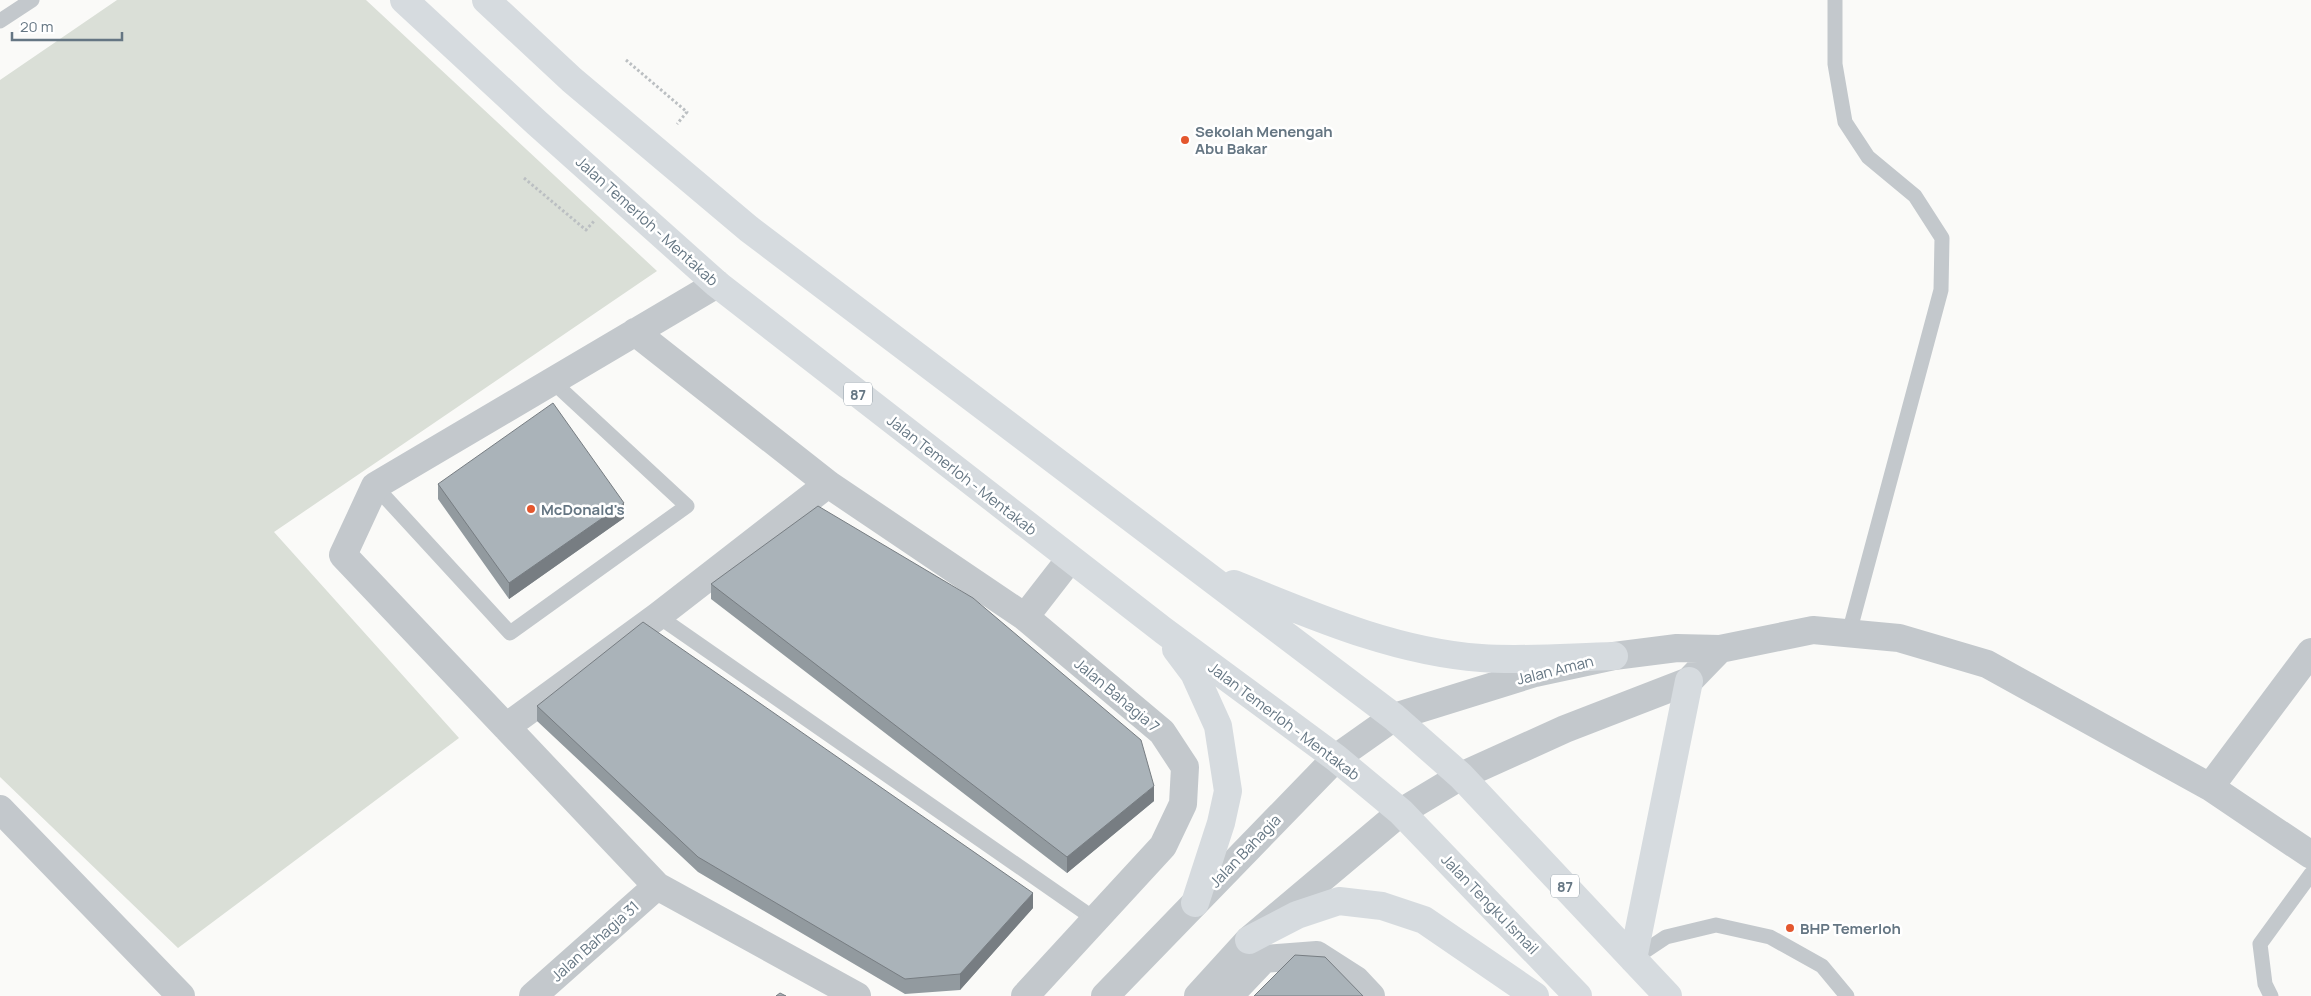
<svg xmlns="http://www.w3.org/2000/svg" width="2311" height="996" viewBox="0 0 2311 996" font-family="Manrope,sans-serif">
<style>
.green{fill:#dadfd7}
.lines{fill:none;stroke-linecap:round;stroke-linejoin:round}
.path{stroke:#bbbfc2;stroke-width:3;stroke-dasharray:2.5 2.5;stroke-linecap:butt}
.lane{stroke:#c3c8cc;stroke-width:15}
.street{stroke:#c3c8cc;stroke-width:28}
.primary{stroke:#d6dbdf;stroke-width:28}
.wall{fill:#929a9f}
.shaded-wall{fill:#777d82}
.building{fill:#aab3b9;stroke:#777d82}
.poi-dot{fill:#e4572e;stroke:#fff;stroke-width:2}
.labels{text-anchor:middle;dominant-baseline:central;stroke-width:5;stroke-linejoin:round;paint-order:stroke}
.shield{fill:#fff;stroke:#939fa8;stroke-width:1}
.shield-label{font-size:14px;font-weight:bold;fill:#657683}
.poi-label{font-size:15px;font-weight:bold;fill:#657683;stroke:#fff;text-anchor:start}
.street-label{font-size:15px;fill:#657683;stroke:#fff}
</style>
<rect width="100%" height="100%" fill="#fafaf8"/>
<!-- green -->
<path class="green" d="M117 0H366L657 271 274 532 459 738 178 948 0 777V80Z"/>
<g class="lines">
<!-- path -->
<path class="path" d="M626 60 687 112 677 124
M524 178 586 230 595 220"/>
<!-- lane -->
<path class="lane" d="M1835 0V64L1845 122 1868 157 1915 196 1942 238 1941 290 1849 633
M0 21 32 0
M375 486 510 633 687 506 552 381
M658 616 1096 920
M1633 959 1666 937 1716 925 1770 937 1822 966 1847 996
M2271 996 2265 984 2260 944 2311 874"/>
<!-- street -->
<path class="street" d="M717 284 375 486 343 555 657 886 857 996
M635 332 828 484 1025 617 1162 732 1185 767 1183 804 1163 846 1025 996
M1025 617 1070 559
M506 727 658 616 828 484
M2210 787 2311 652
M0 809 181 996
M533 996 657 886
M1105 996 1336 758 1394 717 1535 673 1614 656 1677 648 1720 649 1813 630 1899 638 1987 664 2210 787 2311 855
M1198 996 1249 940 1401 812 1461 776 1565 729 1689 681 1720 649
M1229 996 1264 959 1317 955 1356 980 1371 996"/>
<!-- primary -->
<path class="primary" d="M404 0 537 123 717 284 1164 631 1336 758 1401 812 1578 996
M486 0 572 80 749 229 1394 717 1461 776 1668 996
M1234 584C1313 616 1395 652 1481 658 1525 661 1570 657 1614 656
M1176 649 1194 673 1218 726 1228 791 1221 823 1195 903
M1249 940 1297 915 1339 901 1382 906 1424 920 1535 996
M1633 959 1689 681"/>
</g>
<!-- wall -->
<path class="wall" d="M438 484 624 518 509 599 438 499Z
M711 584 1154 801 1067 873 711 599Z
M537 706 1033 908 960 990 905 994 698 872 537 721Z"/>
<!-- shaded-wall -->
<path class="shaded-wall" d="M624 503V518L509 599V583Z
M1154 786V801L1067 873V857Z
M1033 893V908L960 990V974Z"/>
<!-- building -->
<path class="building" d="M553 403 624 503 509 583 438 484Z
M818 506 973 598 1141 740 1154 786 1067 857 711 584Z
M643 622 1033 893 960 974 905 979 698 857 537 706Z
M1295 955 1325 957 1363 996H1254Z
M780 993 786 996H776Z"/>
<!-- markers -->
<g class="poi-dot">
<circle cx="1185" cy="140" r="5"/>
<circle cx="531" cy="509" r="5"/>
<circle cx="1790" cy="928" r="5"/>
</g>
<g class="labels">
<!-- shield labels -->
<g class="shield">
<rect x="844" y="382.5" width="28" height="23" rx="4"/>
<rect x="1551" y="874.5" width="28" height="23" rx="4"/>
</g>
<g class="shield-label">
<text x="858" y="394">87</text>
<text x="1565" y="886">87</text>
</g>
<!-- poi labels -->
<g class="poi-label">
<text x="1195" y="131">Sekolah Menengah<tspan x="1195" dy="17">Abu Bakar</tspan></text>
<text x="541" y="509">McDonald's</text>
<text x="1800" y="928">BHP Temerloh</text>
</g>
<!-- street labels -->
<g class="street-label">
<text transform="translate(647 221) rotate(42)">Jalan Temerloh - Mentakab</text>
<text transform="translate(962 475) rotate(38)">Jalan Temerloh - Mentakab</text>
<text transform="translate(1555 670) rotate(-14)">Jalan Aman</text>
<text transform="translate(1117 695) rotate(40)">Jalan Bahagia 7</text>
<text transform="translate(1284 721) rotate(37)">Jalan Temerloh - Mentakab</text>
<text transform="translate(1245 851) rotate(-46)">Jalan Bahagia</text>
<text transform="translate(1490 904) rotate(46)">Jalan Tengku Ismail</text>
<text transform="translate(595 941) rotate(-42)">Jalan Bahagia 31</text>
</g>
</g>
<!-- scale -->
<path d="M12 32v8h110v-8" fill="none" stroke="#657683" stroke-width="2.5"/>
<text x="20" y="32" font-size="15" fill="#657683" stroke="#ffffff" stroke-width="4" paint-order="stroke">20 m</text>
</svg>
